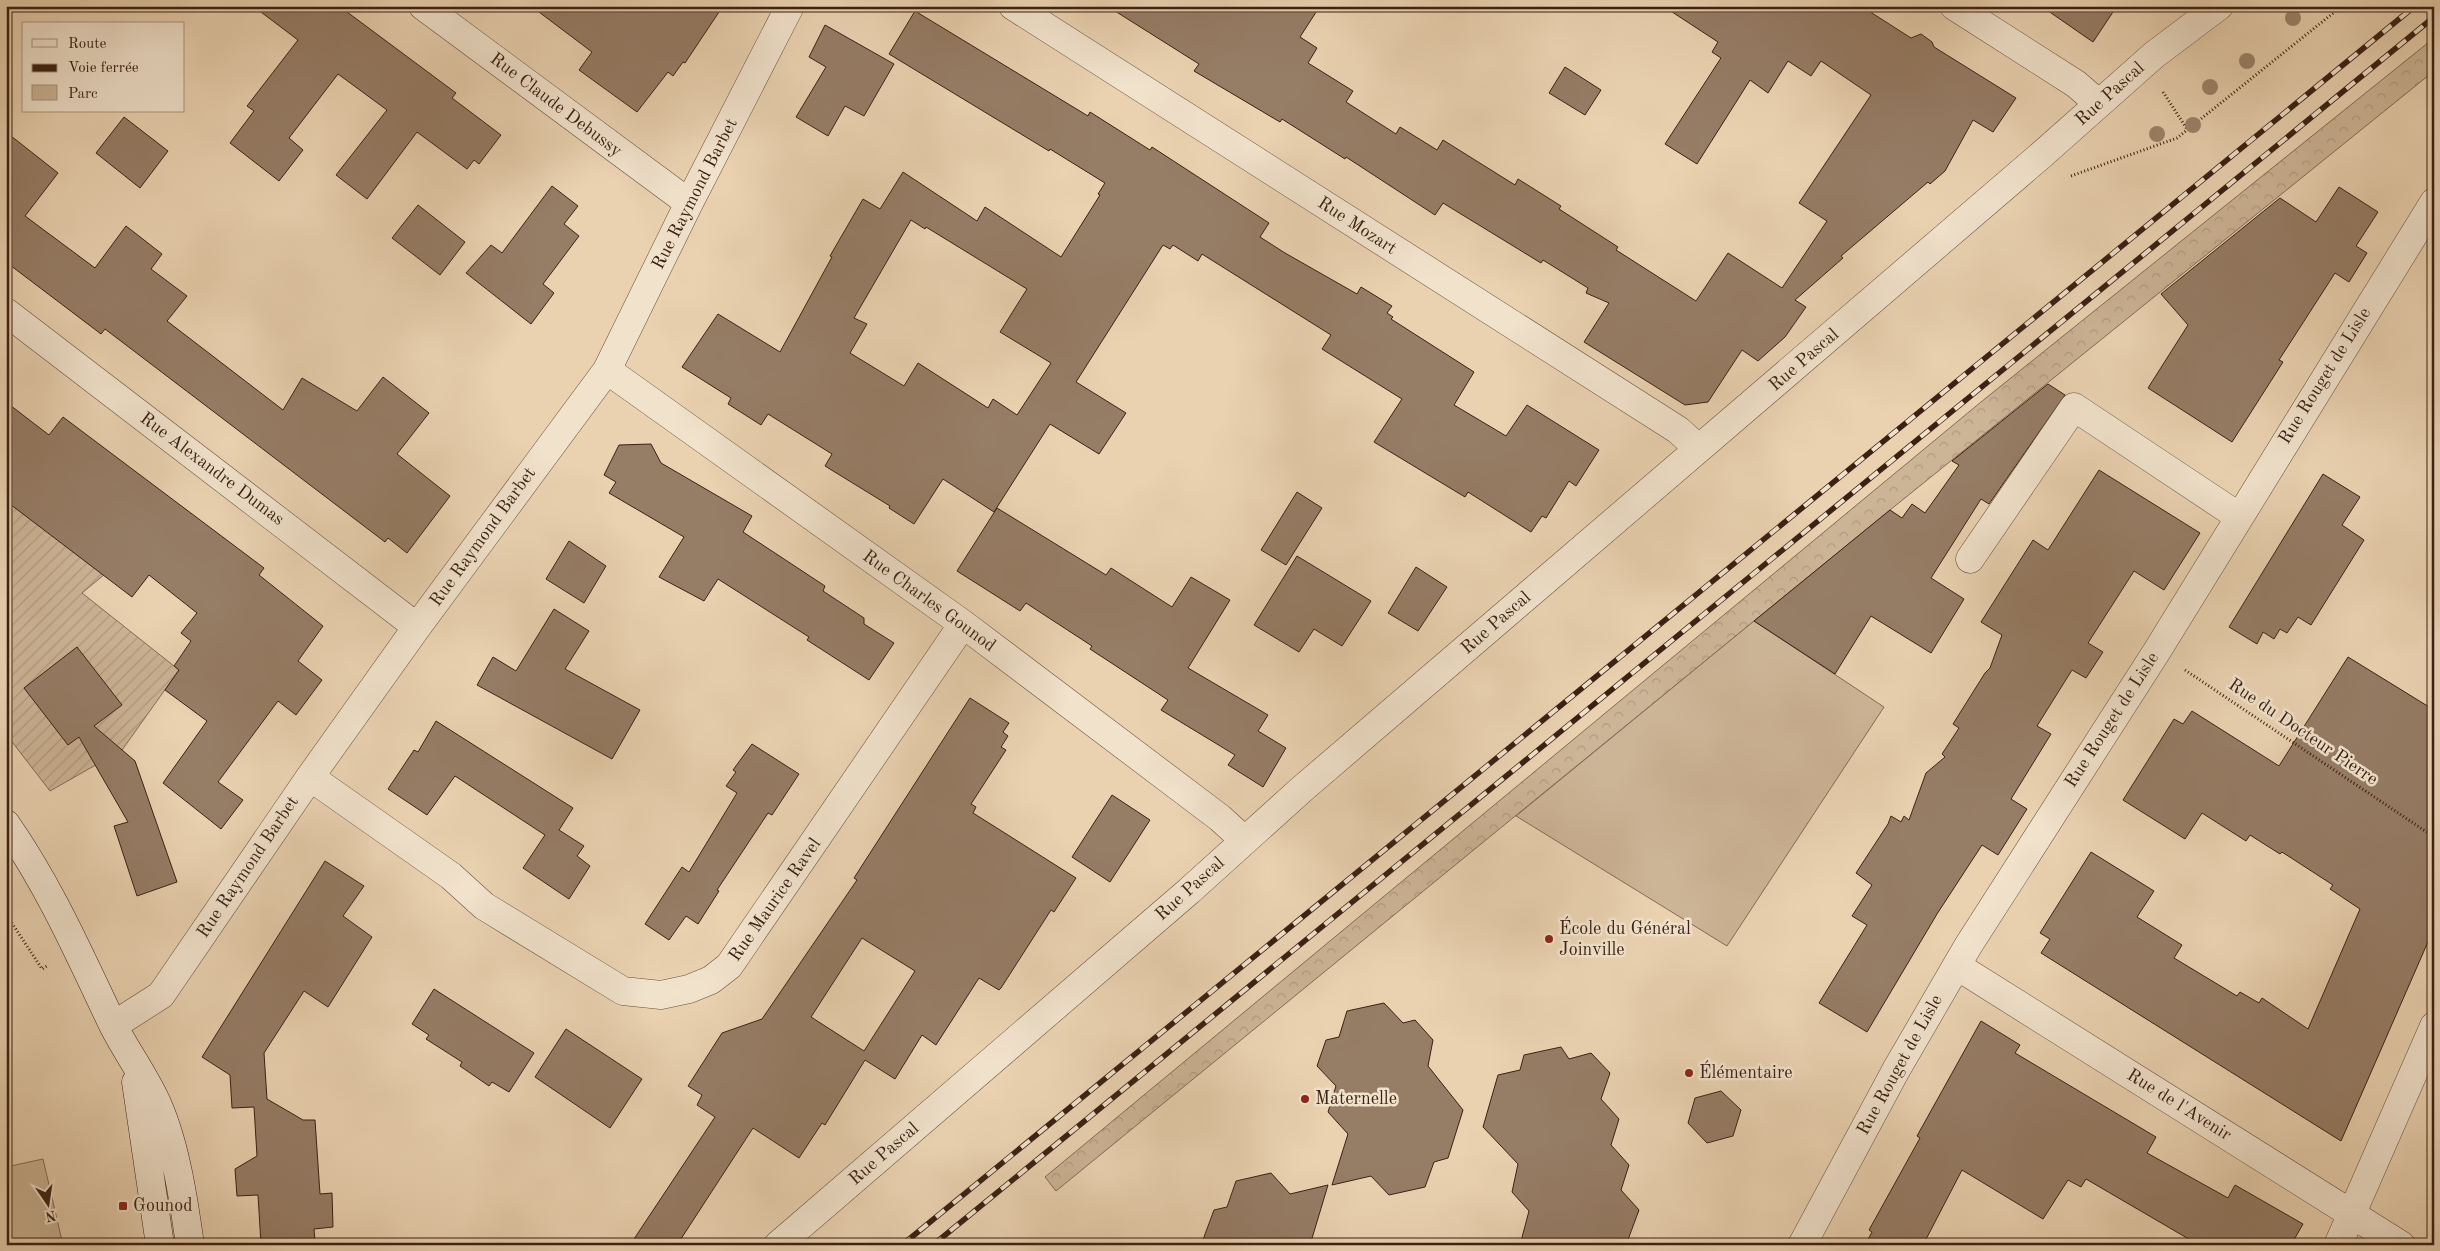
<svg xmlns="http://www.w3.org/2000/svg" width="2440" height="1251" viewBox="0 0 2440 1251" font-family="'Old Standard TT',serif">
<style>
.forest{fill:url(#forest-crowns);stroke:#846a55}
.park{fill:#ccb496;stroke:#846a55}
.garden{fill:url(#garden-furrows);stroke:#846a55}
.building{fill:#967d66;stroke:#3b2114;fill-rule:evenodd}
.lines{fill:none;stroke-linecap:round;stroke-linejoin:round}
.street-casing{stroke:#674d3b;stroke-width:29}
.secondary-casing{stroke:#3b2114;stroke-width:29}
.path{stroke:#3b2114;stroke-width:3;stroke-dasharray:1 2.5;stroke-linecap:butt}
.street{stroke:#f1e2cc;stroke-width:28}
.secondary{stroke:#f1e2cc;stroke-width:28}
.rail-casing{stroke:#3b2114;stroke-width:5.5}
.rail{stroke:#f1e2cc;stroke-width:4;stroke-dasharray:11;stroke-linecap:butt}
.tree{fill:#9e856c}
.poi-dot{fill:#8f2418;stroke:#f1e2cc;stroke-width:2}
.labels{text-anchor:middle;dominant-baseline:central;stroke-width:5;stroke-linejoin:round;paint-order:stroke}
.street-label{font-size:18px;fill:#3b2114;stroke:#f1e2cc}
.poi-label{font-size:18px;fill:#3b2114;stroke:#f1e2cc;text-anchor:start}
</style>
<defs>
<pattern id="forest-crowns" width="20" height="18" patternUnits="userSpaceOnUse" patternTransform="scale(1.25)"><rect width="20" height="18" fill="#ccb496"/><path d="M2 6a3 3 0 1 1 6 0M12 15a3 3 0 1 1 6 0" fill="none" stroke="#b09a80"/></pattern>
<pattern id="garden-furrows" width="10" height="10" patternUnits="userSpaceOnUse" patternTransform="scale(1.25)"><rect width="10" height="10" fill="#ccb496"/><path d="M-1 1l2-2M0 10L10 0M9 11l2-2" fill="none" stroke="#b09a80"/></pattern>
</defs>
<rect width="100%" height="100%" fill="#ead2b1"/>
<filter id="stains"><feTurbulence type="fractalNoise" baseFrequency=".004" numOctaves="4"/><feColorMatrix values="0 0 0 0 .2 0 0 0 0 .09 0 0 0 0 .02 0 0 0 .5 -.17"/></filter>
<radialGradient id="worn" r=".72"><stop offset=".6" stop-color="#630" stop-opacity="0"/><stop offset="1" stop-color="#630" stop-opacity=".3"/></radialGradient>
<!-- forest -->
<path class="forest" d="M2434 38V71L1890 510 1056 1191 1045 1177 1981 402Z"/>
<!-- park -->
<path class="park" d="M1754 621 1884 707 1727 946 1516 816Z
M43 1159 63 1245H6V1167Z"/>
<!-- garden -->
<path class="garden" d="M6 501 105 574 82 593 179 670 122 750 50 791 6 734Z"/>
<!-- building -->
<path class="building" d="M253 6H339L456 93 452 98 501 135 479 164 474 160 467 169 417 132 367 199 336 175 387 110 338 74 289 138 303 150 279 181 230 143 254 111 247 106 298 40Z
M531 6H723L685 63 683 62 673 76 668 72 637 112 579 70 592 52Z
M1107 6H1320L1300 37 1317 48 1308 63 1353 91 1346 102 1396 134 1400 127 1437 150 1443 140 1515 185 1518 179 1561 206 1559 209 1618 247 1616 250 1696 301 1728 253 1782 288 1827 221 1799 203 1871 95 1821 61 1811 76 1788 61 1768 93 1750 80 1697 164 1665 144 1721 58 1712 52 1718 42 1663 6H1861L1911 38 1921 34 1932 42 1934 47 2016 98 1993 132 1973 120 1945 171 1930 184 1928 182 1841 256 1843 258 1795 300 1806 307 1785 337 1758 361 1742 350 1708 402 1685 405 1584 342 1609 303 1586 293 1588 288 1543 260 1541 263 1443 203 1435 215 1346 157 1345 159 1282 119 1280 122 1194 71 1199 64Z
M2041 6H2117L2093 42Z
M915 11 1088 116 1090 112 1150 150 1152 147 1269 223 1260 237 1285 253 1357 294 1361 287 1392 306 1387 313 1393 317 1391 319 1474 372 1454 405 1506 436 1527 405 1599 450 1576 486 1569 481 1546 518 1542 516 1531 532 1468 492 1465 497 1374 442 1402 399 1322 349 1331 335 1202 254 1198 261 1173 245 1170 249 1163 245 1076 382 1126 413 1099 454 1050 424 994 512 943 479 914 524 889 508 890 506 825 466 832 454 768 414 761 425 728 404 731 398 682 367 718 314 780 352 832 257 830 256 863 199 880 209 903 172 977 221 985 207 1061 257 1100 195 1098 194 1105 183 1050 149 1049 151 889 54ZM911 220 925 229 926 227 1027 289 1000 332 1051 363 1017 415 993 399 988 408 918 363 904 386 850 353 867 324 854 318Z
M825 25 894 64 864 116 845 106 828 136 796 117 826 67 809 57Z
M1565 67 1601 90 1585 115 1549 93Z
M124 117 168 151 140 188 96 153Z
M6 132 58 173 25 216 95 268 126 226 162 254 151 269 187 296 167 321 283 410 302 378 357 411 383 377 429 413 397 454 450 496 407 553 388 538 385 542 105 329 101 334 6 262Z
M552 186 578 206 564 224 579 236 543 284 554 293 531 324 466 273 491 245 502 253Z
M2339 187 2378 212 2356 246 2367 253 2349 282 2335 273 2279 360 2283 362 2232 442 2148 388 2188 325 2161 294 2280 198 2316 222Z
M418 205 465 242 440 275 392 238Z
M2048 384 2065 395 1989 504 1981 499 1931 578 1964 599 1931 653 1871 616 1835 674 1754 621 1890 510 1902 518 1912 504 1925 513 1959 465 1952 461Z
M6 402 49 435 63 417 264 568 259 575 323 626 298 661 322 680 296 715 278 701 218 782 243 800 221 829 163 783 207 721 165 690 179 670 174 666 191 641 181 633 197 613 149 575 132 597 6 501Z
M651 444 661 463 752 516 743 532 825 586 823 591 864 618V624L894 643 869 680 807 640 809 637 718 579 704 601 659 577 684 537 609 493 616 482 604 475 619 445Z
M2099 470 2200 533 2164 590 2134 571 2088 643 2103 652 2086 678 2072 670 2037 726 2051 734 2011 799 2027 809 1998 855 1982 845 1937 914 1867 1032 1819 1003 1867 925 1852 916 1872 885 1856 873 1888 824 1891 816 1901 822 1904 816 1909 820 1926 773 1945 757 1942 754 1959 728 1953 724 1985 673 1990 668 2002 635 1981 622 2033 540 2048 550Z
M2323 474 2360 497 2342 525 2364 540 2311 625 2298 617 2287 633 2280 629 2274 639 2263 632 2257 644 2229 627Z
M1297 492 1322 508 1286 565 1261 550Z
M997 508 1106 575 1111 568 1172 607 1191 577 1230 600 1188 668 1268 715 1258 731 1286 748 1263 787 1228 765 1235 755 1161 710 1168 700 1090 649 1092 646 1026 603 1020 611 957 571Z
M569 541 606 566 584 603 546 579Z
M1297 556 1371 601 1342 646 1314 629 1299 652 1254 625Z
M1416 567 1447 587 1418 631 1388 613Z
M554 609 589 631 565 669 640 710 612 759 477 685 493 657 516 671Z
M77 647 122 705 94 726 135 761 177 882 137 896 114 826 128 822 79 737 68 745 24 688Z
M2348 657 2434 710V928L2341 1141 2041 953 2050 939 2040 933 2091 852 2154 891 2137 917 2182 945 2174 958 2237 996 2240 992 2259 1003 2262 998 2308 1029 2360 909 2330 889 2333 885 2282 852 2280 854 2250 835 2246 841 2202 813 2185 839 2123 800 2174 719 2183 724 2192 711 2279 766Z
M970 698 1009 723 1003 732 1008 736 1001 747 1006 750 971 804 976 807 973 813 1076 878 1054 912 1051 910 1001 988 999 990 979 978 936 1045 922 1035 895 1079 865 1060 825 1125 822 1123 799 1158 753 1128 677 1245H630L715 1117 697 1105 702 1095 688 1086 722 1033 762 1019 857 880 854 878ZM862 938 915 971 864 1051 811 1017Z
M436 721 573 808 559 830 584 846 577 856 590 866 569 899 523 868 545 835 455 776 427 815 388 789 414 750 418 752Z
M752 744 799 774 772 815 768 813 717 890 719 891 698 924 686 916 669 940 645 924 682 867 689 872 737 793 726 786 736 772 733 770Z
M1112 795 1150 820 1110 882 1072 857Z
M325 861 364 886 343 916 372 937 328 1007 304 991 264 1053 267 1099 303 1120H315L320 1194 332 1193 333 1227 314 1229 315 1241 261 1244 258 1195 237 1196 235 1169 257 1156 254 1107 232 1108 230 1075 202 1057Z
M434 989 534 1053 509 1092 492 1082 489 1086 460 1066 462 1062 426 1039 429 1035 412 1024Z
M1384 1003 1403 1023 1415 1020 1433 1040 1428 1066 1463 1110 1448 1158 1434 1162 1425 1187 1389 1195 1371 1176 1332 1185 1348 1134 1328 1112 1336 1086 1317 1066 1326 1040 1339 1037 1347 1011Z
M1981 1021 2020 1045 2015 1053 2156 1137 2147 1153 2228 1198 2235 1185 2303 1224 2291 1245H2199L2086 1179 2081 1187 2068 1180 2043 1219 1962 1170 1923 1245H1865L1872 1232 1869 1230 1920 1138 1917 1136Z
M566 1029 642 1079 610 1128 535 1077Z
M1561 1047 1569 1059 1591 1053 1610 1073 1601 1099 1619 1119 1611 1145 1629 1165 1621 1190 1639 1210 1626 1245H1520L1529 1211 1512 1192 1518 1164 1483 1127 1498 1075 1520 1070 1524 1055Z
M1721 1091 1741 1110 1733 1136 1707 1143 1688 1123 1695 1098Z
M1271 1173 1290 1194 1328 1185 1310 1245H1201L1214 1210 1227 1207 1236 1181Z"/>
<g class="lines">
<!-- street casing -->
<g class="street-casing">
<path id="street" d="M423 6 689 203
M1013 6 1678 430 1698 448
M1954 6 2076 84 2098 103
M6 312 417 627
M607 370 963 624 1220 818 1244 840
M1970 559 2074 407 2238 516
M310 777 451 876 484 906 623 991 661 995 689 989 711 980 729 966 963 624
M1957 966 2401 1245
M114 1025 161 995 310 777 417 627 607 370 689 203 790 6
M778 1245 1189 891 1302 789 2039 157 2154 55 2219 6
M1802 1245 1896 1070 1968 946 2157 651 2434 202
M2338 1245 2434 1026"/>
</g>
<!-- secondary casing -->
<g class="secondary-casing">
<path id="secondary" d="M6 824C50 887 80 956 113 1025 127 1053 147 1079 159 1108 176 1148 184 1202 190 1245
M136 1082 160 1245"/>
</g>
<!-- path -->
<path class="path" d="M2163 92 2187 129
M2071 176 2177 138 2342 6
M2185 670 2434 837
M6 914 42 969 47 966"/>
<!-- street -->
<use href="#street" class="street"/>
<!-- secondary -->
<use href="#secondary" class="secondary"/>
<!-- rail casing -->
<g class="rail-casing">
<path id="rail" d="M902 1245 2415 6
M933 1245 2434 17"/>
</g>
<!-- rail -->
<use href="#rail" class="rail"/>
</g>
<!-- trees -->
<g class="tree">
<circle cx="2293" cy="18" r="8"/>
<circle cx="2247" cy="61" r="8"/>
<circle cx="2210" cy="87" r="8"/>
<circle cx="2193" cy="125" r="8"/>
<circle cx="2157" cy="134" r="8"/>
</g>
<!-- markers -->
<g class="poi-dot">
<circle cx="1549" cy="939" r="5"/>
<circle cx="1689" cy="1073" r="5"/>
<circle cx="1305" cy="1099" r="5"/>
<rect x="118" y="1201" width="10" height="10" rx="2.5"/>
</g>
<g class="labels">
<!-- street labels -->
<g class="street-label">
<text transform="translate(2110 94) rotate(-42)">Rue Pascal</text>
<text transform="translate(556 105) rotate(37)">Rue Claude Debussy</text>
<text transform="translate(695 194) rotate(-63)">Rue Raymond Barbet</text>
<text transform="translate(1357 226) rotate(33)">Rue Mozart</text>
<text transform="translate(1804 360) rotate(-41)">Rue Pascal</text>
<text transform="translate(2325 376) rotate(-58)">Rue Rouget de Lisle</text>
<text transform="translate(212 469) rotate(37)">Rue Alexandre Dumas</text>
<text transform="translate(483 537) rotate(-54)">Rue Raymond Barbet</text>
<text transform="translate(929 601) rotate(36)">Rue Charles Gounod</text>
<text transform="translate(1496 623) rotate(-41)">Rue Pascal</text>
<text transform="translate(2112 720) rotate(-57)">Rue Rouget de Lisle</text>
<text transform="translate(2303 732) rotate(34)">Rue du Docteur Pierre</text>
<text transform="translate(248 867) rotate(-56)">Rue Raymond Barbet</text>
<text transform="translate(1190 889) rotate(-42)">Rue Pascal</text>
<text transform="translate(775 900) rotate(-55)">Rue Maurice Ravel</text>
<text transform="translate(1900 1065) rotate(-61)">Rue Rouget de Lisle</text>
<text transform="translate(2179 1105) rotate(32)">Rue de l'Avenir</text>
<text transform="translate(884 1154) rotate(-41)">Rue Pascal</text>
</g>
<!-- poi labels -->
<g class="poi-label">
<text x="1559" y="929">École du Général<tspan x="1559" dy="21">Joinville</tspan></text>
<text x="1699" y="1073">Élémentaire</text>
<text x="1315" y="1099">Maternelle</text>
<text x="133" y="1206">Gounod</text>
</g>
</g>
<!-- margin -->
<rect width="2440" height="1251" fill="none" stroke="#ead2b1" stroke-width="25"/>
<rect x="8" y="8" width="2425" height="1236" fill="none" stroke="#3b2114" stroke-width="2.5"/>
<rect x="12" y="12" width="2415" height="1226" fill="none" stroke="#3b2114"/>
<!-- legend -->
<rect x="22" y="22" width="162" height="90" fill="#f1e2cc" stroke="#a89582"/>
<rect x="32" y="39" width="25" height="8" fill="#f1e2cc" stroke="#a89582"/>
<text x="68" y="48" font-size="15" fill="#3b2114">Route</text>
<rect x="32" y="64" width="25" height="8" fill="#3b2114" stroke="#a89582"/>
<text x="68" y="72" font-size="15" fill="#3b2114">Voie ferrée</text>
<rect x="32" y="85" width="25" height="15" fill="#ccb496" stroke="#a89582"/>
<text x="68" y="98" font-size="15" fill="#3b2114">Parc</text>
<!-- north arrow -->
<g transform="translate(48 1204) rotate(167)" stroke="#f1e2cc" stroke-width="4" paint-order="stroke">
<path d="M0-4L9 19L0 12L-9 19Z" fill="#3b2114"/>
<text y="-8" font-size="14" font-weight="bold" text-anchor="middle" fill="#3b2114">N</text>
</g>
<rect width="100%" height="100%" filter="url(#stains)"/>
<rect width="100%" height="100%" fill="url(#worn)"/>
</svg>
